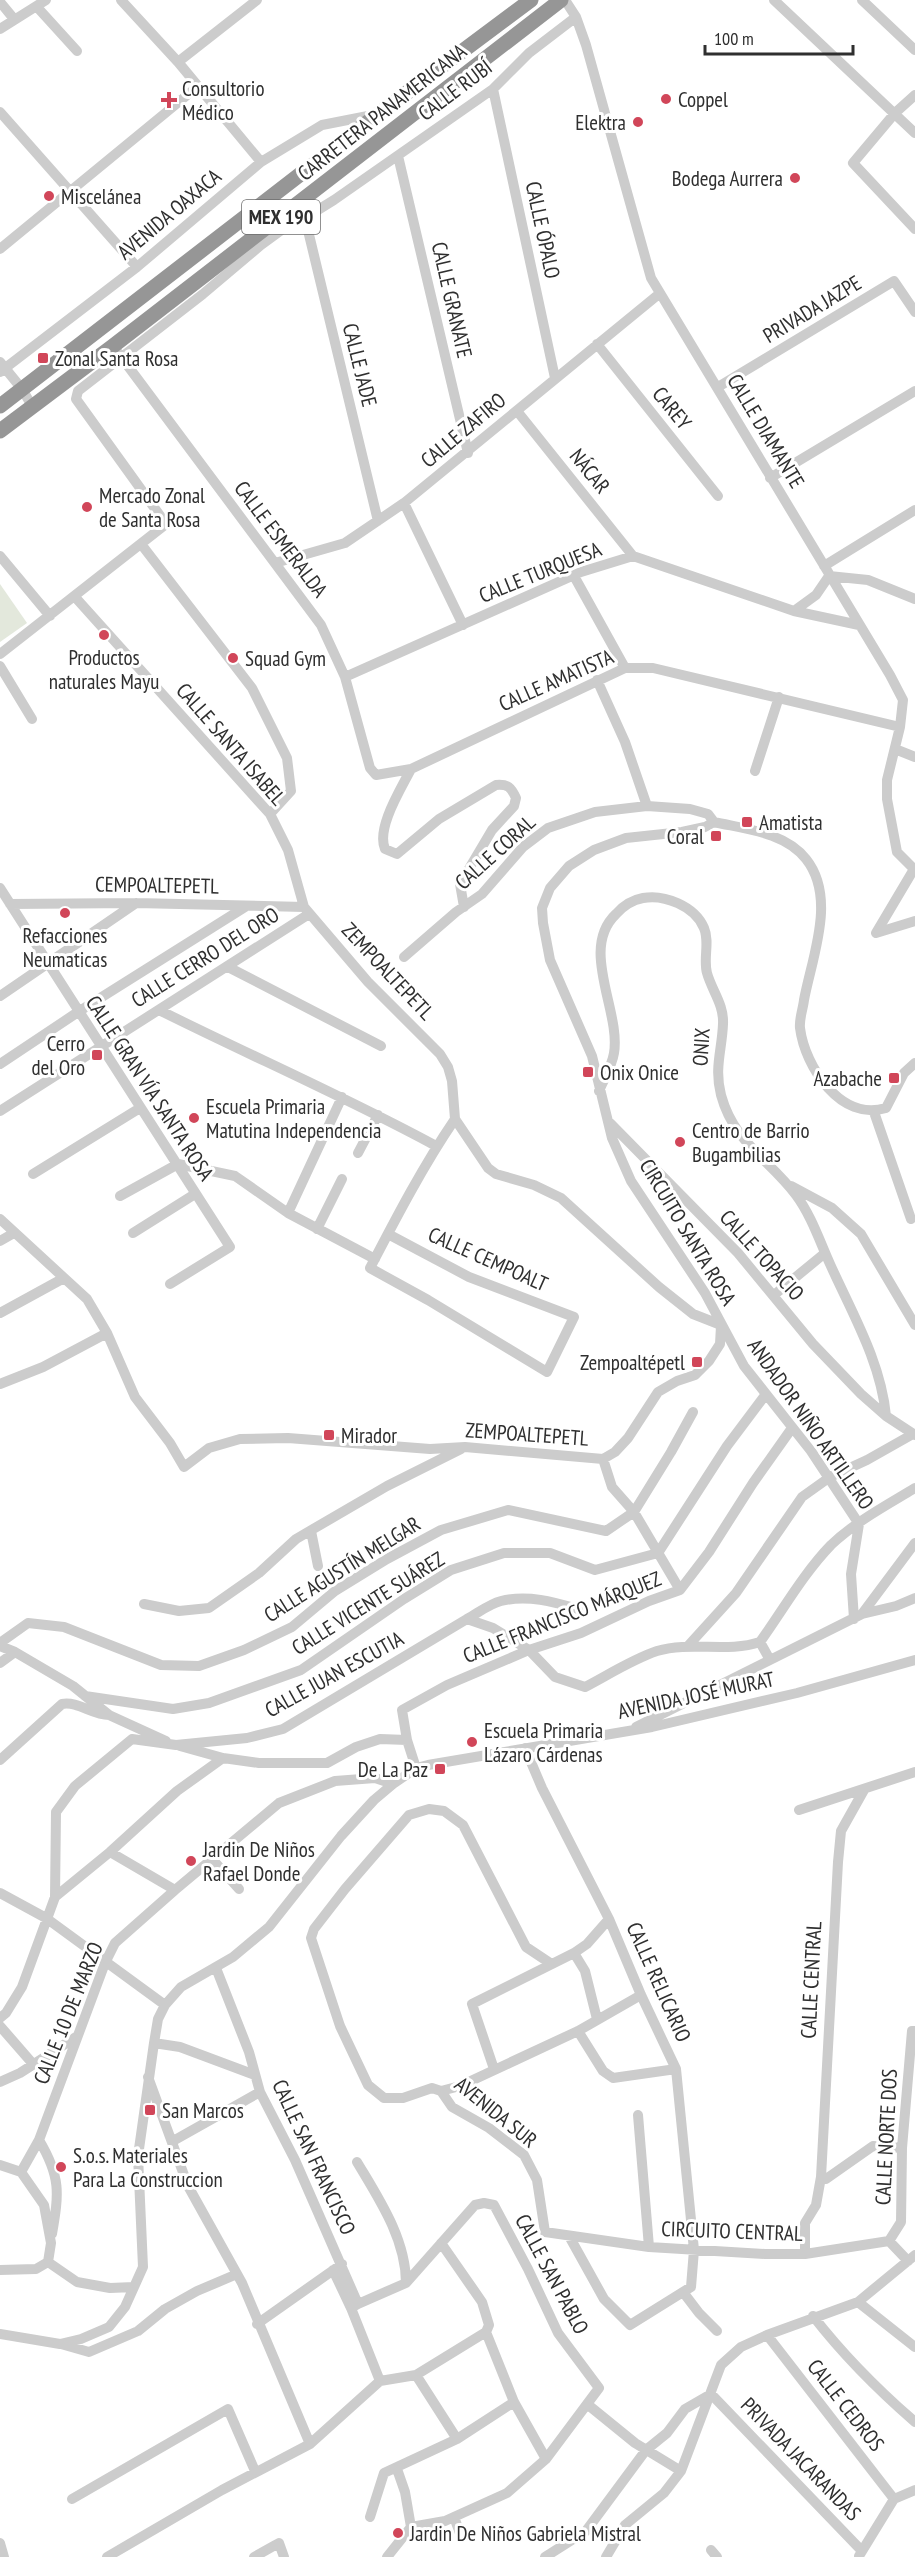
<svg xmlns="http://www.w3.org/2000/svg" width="915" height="2557" viewBox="0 0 915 2557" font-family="'PT Sans Narrow',sans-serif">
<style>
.green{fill:#e3e8dc}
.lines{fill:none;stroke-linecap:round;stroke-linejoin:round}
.minor{stroke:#ccc;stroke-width:10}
.highway{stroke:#969696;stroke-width:15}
.poi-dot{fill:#d14659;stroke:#fff;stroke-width:2}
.labels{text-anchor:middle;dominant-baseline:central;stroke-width:6;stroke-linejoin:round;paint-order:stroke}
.shield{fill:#fff;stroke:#6d6d6d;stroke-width:1.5}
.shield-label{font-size:20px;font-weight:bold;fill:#2f2f2f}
.poi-label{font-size:21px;fill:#2f2f2f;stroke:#fff;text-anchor:start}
.street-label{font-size:21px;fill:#2f2f2f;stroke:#fff}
</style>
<rect width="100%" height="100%" fill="#fff"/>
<!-- green -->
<path class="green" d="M0 584 27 623 0 642Z"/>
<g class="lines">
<!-- minor -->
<path class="minor" d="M121 0 178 62 261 162
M565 0 576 17 586 45 651 278 890 675 903 700 900 727 887 780V799L897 852 914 869 876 933
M774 0 915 133
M862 0 915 50
M0 2 14 19
M37 7 77 51
M0 29 46 0
M178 62 257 0
M493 89 555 378
M915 95 895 113 853 163 915 229
M0 112 137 267
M398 156 468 453
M305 218 378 521
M0 249 197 87
M597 344 718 496
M113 346 321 625 345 677 370 768 376 775 411 769 625 668H653L900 727
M0 362 22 389 32 406
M0 372 137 267 261 162 322 125 373 115
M718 387 894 281 915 312
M517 411 633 556
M770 478 915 391
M404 503 463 625
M141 544 252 688 287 758 291 791 270 814
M0 556 50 616
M275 563 345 543 404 503 659 294
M824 566 915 510
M574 576 625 668
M75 597 270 814 288 850 304 907 368 982 440 1054 448 1067 452 1081 455 1119 488 1168 496 1174 534 1185 561 1198 659 1287 693 1314 721 1325
M794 611 816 595 829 576 868 580 915 599
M0 654 166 524 76 399 78 391 203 294 261 245 287 226 305 218 334 200 493 89 529 53 576 17
M0 666 32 719
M345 677 581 572 633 556 794 611 859 625
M597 680 625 742 647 806
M895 749 915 757
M411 769C401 789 376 828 385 849L397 854 439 819 496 785C508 784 511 787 516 798L514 806 492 830 460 884 464 907
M755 771 779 697
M0 888 230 1247 170 1284
M10 904 136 903 304 907
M876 933 915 921
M404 957 456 912 482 894 523 847 548 828 595 812 647 806 690 809 708 814 714 822
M228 967 381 1046
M0 996 136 903
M159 1010C251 1056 346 1097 436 1146
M0 1064 78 1012 245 907
M599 1091C604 1079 612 1066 614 1053 621 1011 579 949 616 914 623 906 632 900 643 898 664 894 695 906 704 928 710 942 703 959 707 973 712 991 724 1004 723 1024 722 1050 714 1068 721 1095 734 1143 769 1159 796 1195 811 1215 820 1242 830 1264 852 1313 881 1362 886 1416
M0 1111 309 914
M874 1112 911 1219
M610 1123 738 1253 813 1344 861 1394 886 1416 915 1435
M358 1153 378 1115
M33 1174 140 1108
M791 1186 832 1208 861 1234 915 1325
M120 1196 178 1164 235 1176 288 1213 375 1259
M288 1213 342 1097
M0 1219 87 1299 107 1333 135 1397 170 1443 184 1467 209 1448 240 1439 288 1438 430 1449 465 1447 603 1459 615 1452 628 1438 658 1392 677 1381 695 1375 709 1361 720 1344 721 1326
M317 1229 342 1179
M133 1233 195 1194
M388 1234 469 1277 574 1317 547 1372 428 1300 370 1268C396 1218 423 1166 455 1119
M0 1241 14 1233
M774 1295 825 1253
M0 1313 64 1278
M0 1384 43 1367 107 1333
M603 1459 612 1487 634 1512 680 1590
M311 1531 318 1566
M144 1604 179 1611 209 1608 259 1573 296 1539 387 1486 461 1449
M862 1614 896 1606 915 1598
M467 1619C478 1613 489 1604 501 1601 530 1594 557 1603 585 1611
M854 1619 851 1574 859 1524 811 1451 744 1366 705 1293 631 1181 612 1138 592 1056 550 960 543 923 542 908 550 888 569 866 594 850 626 838 682 832 705 827 714 822C745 829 785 832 806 859 837 898 812 957 804 1000 803 1009 799 1019 800 1028 805 1067 841 1122 886 1108L904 1073 915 1063
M760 1642C783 1610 803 1574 831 1545 855 1522 887 1505 915 1488
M0 1643 28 1623 64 1627 161 1665 199 1666 244 1650 292 1627 335 1591 387 1559 441 1530 508 1510 606 1531 634 1512 671 1452 693 1412
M0 1646 15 1652 73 1686 109 1715 166 1741
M687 1647 736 1593 802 1497 830 1477 867 1460 913 1434
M0 1663 15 1652
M85 1696 173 1709 209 1703 301 1670 404 1599 451 1570 504 1553H550L595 1570 658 1553 727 1446 766 1394
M636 1727 862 1614 915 1543
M180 1746 223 1758 259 1763H327L356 1747 380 1739 407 1740
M525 1748 542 1788 609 1919 641 1995 676 2069 694 2250 691 2287 630 2325 604 2299 569 2236
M0 1760 62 1704C78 1701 92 1715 109 1715
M416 1768 407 1740 402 1710 447 1685 529 1650 581 1633 649 1601 680 1590 709 1552 753 1483 792 1428
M799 1810 915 1772
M110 1852 175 1890
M213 1860 239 1889
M0 1893 46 1918 165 2005
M55 1897 56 1812 75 1786 132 1739 176 1745 247 1738 283 1729 467 1619 493 1628 529 1650 555 1677 585 1687C608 1675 633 1659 657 1651 691 1641 727 1653 760 1642L770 1660
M574 1953 585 1971 597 2019
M550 1963 526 1947 463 1825 444 1811 429 1809 409 1815 345 1889 314 1929 311 1938 340 2026 368 2085 384 2098H403L432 2088 441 2091 452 2107 489 2128 524 2155 537 2180 545 2232 649 2247 765 2254H805L889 2241 908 2261
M216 1968 249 2052 260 2092 295 2160 358 2304 351 2308 380 2381
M0 2018 6 2013 22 1987 55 1897 110 1852 177 1791 223 1758
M0 2026 33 2064
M578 2031 603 2071 613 2078 676 2069
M154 2043 180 2047 255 2075
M494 2069 472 2004 574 1953 587 1944 609 1919
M148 2077 188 2186 242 2283 310 2444
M0 2082 20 2073 76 2037
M441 2091 460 2086 578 2031 641 1995
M638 2115 649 2247
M39 2140C61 2177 59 2193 52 2234
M173 2141 260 2092
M357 2162C379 2199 406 2239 406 2283
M0 2165 21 2172
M821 2177 838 1862 841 1831 864 1790
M889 2241 901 2222 902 2148 912 2031H915
M441 2243 482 2302 489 2325 486 2332
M805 2254V2223L816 2205 821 2177 826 2179 873 2146 902 2148
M48 2262 51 2243 44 2205 21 2172 39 2140 105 1963 115 1943 175 1890 279 1803 335 1781 375 1778 393 1784
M48 2262 77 2282 110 2288 134 2287
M0 2270 36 2269 48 2262
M333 2270 351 2308
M683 2292 699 2313 717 2331
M858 2302 915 2347
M358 2304 406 2283 475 2205 484 2203 494 2205 528 2269 558 2333 599 2388 546 2459 507 2493 445 2521 411 2527 387 2557
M813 2316C844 2356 877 2389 915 2422
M257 2324 342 2264
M486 2332 514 2402 546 2459
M0 2334 60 2344 81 2339 109 2327 125 2307 143 2267 138 2156 154 2043 158 2019 165 2005 181 1987 233 1957 269 1927 341 1836 374 1800 393 1784 416 1768 428 1765 652 1727 797 1693 915 1660
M767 2335 894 2499
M61 2344 89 2352 138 2331 165 2309 197 2291 237 2274
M416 2375 457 2439
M587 2404 635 2443 681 2471
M397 2469 405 2492 411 2527
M72 2499 228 2409 255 2471
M370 2517 384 2473 457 2439 514 2402
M454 2517 461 2536
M0 2543 4 2557
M711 2550 717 2557
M859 2556 894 2499 915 2490
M107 2557 222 2490 310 2444 380 2381 416 2375 486 2332
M254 2557 279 2543 284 2557
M545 2557 586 2531 646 2450 667 2433 685 2409 711 2394 862 2551
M606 2557 625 2525 664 2493 681 2471 721 2365 741 2347 767 2335 858 2302 915 2255"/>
<!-- highway -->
<path class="highway" d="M0 406 377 115 531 0
M0 431 113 346 561 0"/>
</g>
<!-- markers -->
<g class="poi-dot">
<circle cx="666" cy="99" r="6"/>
<path d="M166 91h6v6h6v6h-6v6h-6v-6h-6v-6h6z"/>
<circle cx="638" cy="122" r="6"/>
<circle cx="795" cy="178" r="6"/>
<circle cx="49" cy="196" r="6"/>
<rect x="37" y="352" width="12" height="12" rx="3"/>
<circle cx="87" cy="507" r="6"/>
<circle cx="104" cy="635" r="6"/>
<circle cx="233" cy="658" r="6"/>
<rect x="741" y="816" width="12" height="12" rx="3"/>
<rect x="710" y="830" width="12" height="12" rx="3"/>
<circle cx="65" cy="913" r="6"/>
<rect x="91" y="1049" width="12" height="12" rx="3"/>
<rect x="582" y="1066" width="12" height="12" rx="3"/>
<rect x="888" y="1072" width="12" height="12" rx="3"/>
<circle cx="194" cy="1118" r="6"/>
<circle cx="680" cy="1142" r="6"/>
<rect x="691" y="1356" width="12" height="12" rx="3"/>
<rect x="323" y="1429" width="12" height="12" rx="3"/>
<circle cx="472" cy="1742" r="6"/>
<rect x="434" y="1763" width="12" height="12" rx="3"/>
<circle cx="191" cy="1861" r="6"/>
<rect x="144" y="2104" width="12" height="12" rx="3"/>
<circle cx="61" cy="2167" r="6"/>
<circle cx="398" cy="2533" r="6"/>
</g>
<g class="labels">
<!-- shield labels -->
<rect class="shield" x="242" y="200" width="78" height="34" rx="4.5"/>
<g class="shield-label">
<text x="281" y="217">MEX 190</text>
</g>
<!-- poi labels -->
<g class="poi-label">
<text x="182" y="88">Consultorio<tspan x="182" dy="24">Médico</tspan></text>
<text x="678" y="99">Coppel</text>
<text x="626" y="122" text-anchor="end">Elektra</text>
<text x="783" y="178" text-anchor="end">Bodega Aurrera</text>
<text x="61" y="196">Miscelánea</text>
<text x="55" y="358">Zonal Santa Rosa</text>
<text x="99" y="495">Mercado Zonal<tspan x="99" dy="24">de Santa Rosa</tspan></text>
<text x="104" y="657" text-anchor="middle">Productos<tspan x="104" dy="24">naturales Mayu</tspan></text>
<text x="245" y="658">Squad Gym</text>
<text x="759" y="822">Amatista</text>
<text x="704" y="836" text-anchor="end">Coral</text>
<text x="65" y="935" text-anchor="middle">Refacciones<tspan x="65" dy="24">Neumaticas</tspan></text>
<text x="85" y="1043" text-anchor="end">Cerro<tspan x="85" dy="24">del Oro</tspan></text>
<text x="600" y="1072">Onix Onice</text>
<text x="882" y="1078" text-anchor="end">Azabache</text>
<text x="206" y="1106">Escuela Primaria<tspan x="206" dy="24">Matutina Independencia</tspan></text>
<text x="692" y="1130">Centro de Barrio<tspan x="692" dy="24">Bugambilias</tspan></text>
<text x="685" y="1362" text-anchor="end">Zempoaltépetl</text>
<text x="341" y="1435">Mirador</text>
<text x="484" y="1730">Escuela Primaria<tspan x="484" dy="24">Lázaro Cárdenas</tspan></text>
<text x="428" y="1769" text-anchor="end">De La Paz</text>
<text x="203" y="1849">Jardin De Niños<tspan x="203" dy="24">Rafael Donde</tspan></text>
<text x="162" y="2110">San Marcos</text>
<text x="73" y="2155">S.o.s. Materiales<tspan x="73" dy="24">Para La Construccion</tspan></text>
<text x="410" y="2533">Jardin De Niños Gabriela Mistral</text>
</g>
<!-- street labels -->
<g class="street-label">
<text transform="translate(455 90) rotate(-37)">CALLE RUBÍ</text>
<text transform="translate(382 112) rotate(-38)">CARRETERA PANAMERICANA</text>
<text transform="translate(169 214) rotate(-40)">AVENIDA OAXACA</text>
<text transform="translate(543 230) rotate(78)">CALLE ÓPALO</text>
<text transform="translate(452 300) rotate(77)">CALLE GRANATE</text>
<text transform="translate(812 309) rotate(-31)">PRIVADA JAZPE</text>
<text transform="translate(360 365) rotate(76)">CALLE JADE</text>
<text transform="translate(672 408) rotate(51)">CAREY</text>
<text transform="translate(463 430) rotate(-40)">CALLE ZAFIRO</text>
<text transform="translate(766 431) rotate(59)">CALLE DIAMANTE</text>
<text transform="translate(590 471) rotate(51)">NÁCAR</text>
<text transform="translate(281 539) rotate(53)">CALLE ESMERALDA</text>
<text transform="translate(540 572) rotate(-22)">CALLE TURQUESA</text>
<text transform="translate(556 680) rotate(-24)">CALLE AMATISTA</text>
<text transform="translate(231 744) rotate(49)">CALLE SANTA ISABEL</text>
<text transform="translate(495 852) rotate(-42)">CALLE CORAL</text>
<text transform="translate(157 885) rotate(1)">CEMPOALTEPETL</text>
<text transform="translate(205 957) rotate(-32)">CALLE CERRO DEL ORO</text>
<text transform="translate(388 971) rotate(47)">ZEMPOALTEPETL</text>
<text transform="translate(701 1047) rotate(-86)">ONIX</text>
<text transform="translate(150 1088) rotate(57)">CALLE GRAN VÍA SANTA ROSA</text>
<text transform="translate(688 1232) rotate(59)">CIRCUITO SANTA ROSA</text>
<text transform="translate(762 1255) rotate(48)">CALLE TOPACIO</text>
<text transform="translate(488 1259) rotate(24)">CALLE CEMPOALT</text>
<text transform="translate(811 1424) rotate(55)">ANDADOR NIÑO ARTILLERO</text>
<text transform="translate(527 1434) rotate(4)">ZEMPOALTEPETL</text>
<text transform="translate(342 1569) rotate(-32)">CALLE AGUSTÍN MELGAR</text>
<text transform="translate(368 1603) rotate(-32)">CALLE VICENTE SUÁREZ</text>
<text transform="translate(562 1617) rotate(-22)">CALLE FRANCISCO MÁRQUEZ</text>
<text transform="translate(334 1674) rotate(-29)">CALLE JUAN ESCUTIA</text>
<text transform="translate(696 1695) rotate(-12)">AVENIDA JOSÉ MURAT</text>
<text transform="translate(811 1980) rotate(-87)">CALLE CENTRAL</text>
<text transform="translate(659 1982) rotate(66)">CALLE RELICARIO</text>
<text transform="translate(68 2013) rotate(-68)">CALLE 10 DE MARZO</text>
<text transform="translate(496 2112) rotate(39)">AVENIDA SUR</text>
<text transform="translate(886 2137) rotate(-87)">CALLE NORTE DOS</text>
<text transform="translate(314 2157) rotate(65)">CALLE SAN FRANCISCO</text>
<text transform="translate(732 2231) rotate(2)">CIRCUITO CENTRAL</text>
<text transform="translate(552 2274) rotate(62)">CALLE SAN PABLO</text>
<text transform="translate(846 2405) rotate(52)">CALLE CEDROS</text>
<text transform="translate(801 2459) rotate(46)">PRIVADA JACARANDAS</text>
</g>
</g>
<!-- scale -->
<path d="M705 45v9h148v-9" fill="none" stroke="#2f2f2f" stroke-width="3"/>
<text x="714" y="45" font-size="18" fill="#2f2f2f" stroke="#ffffff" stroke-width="4.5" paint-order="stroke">100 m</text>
</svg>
